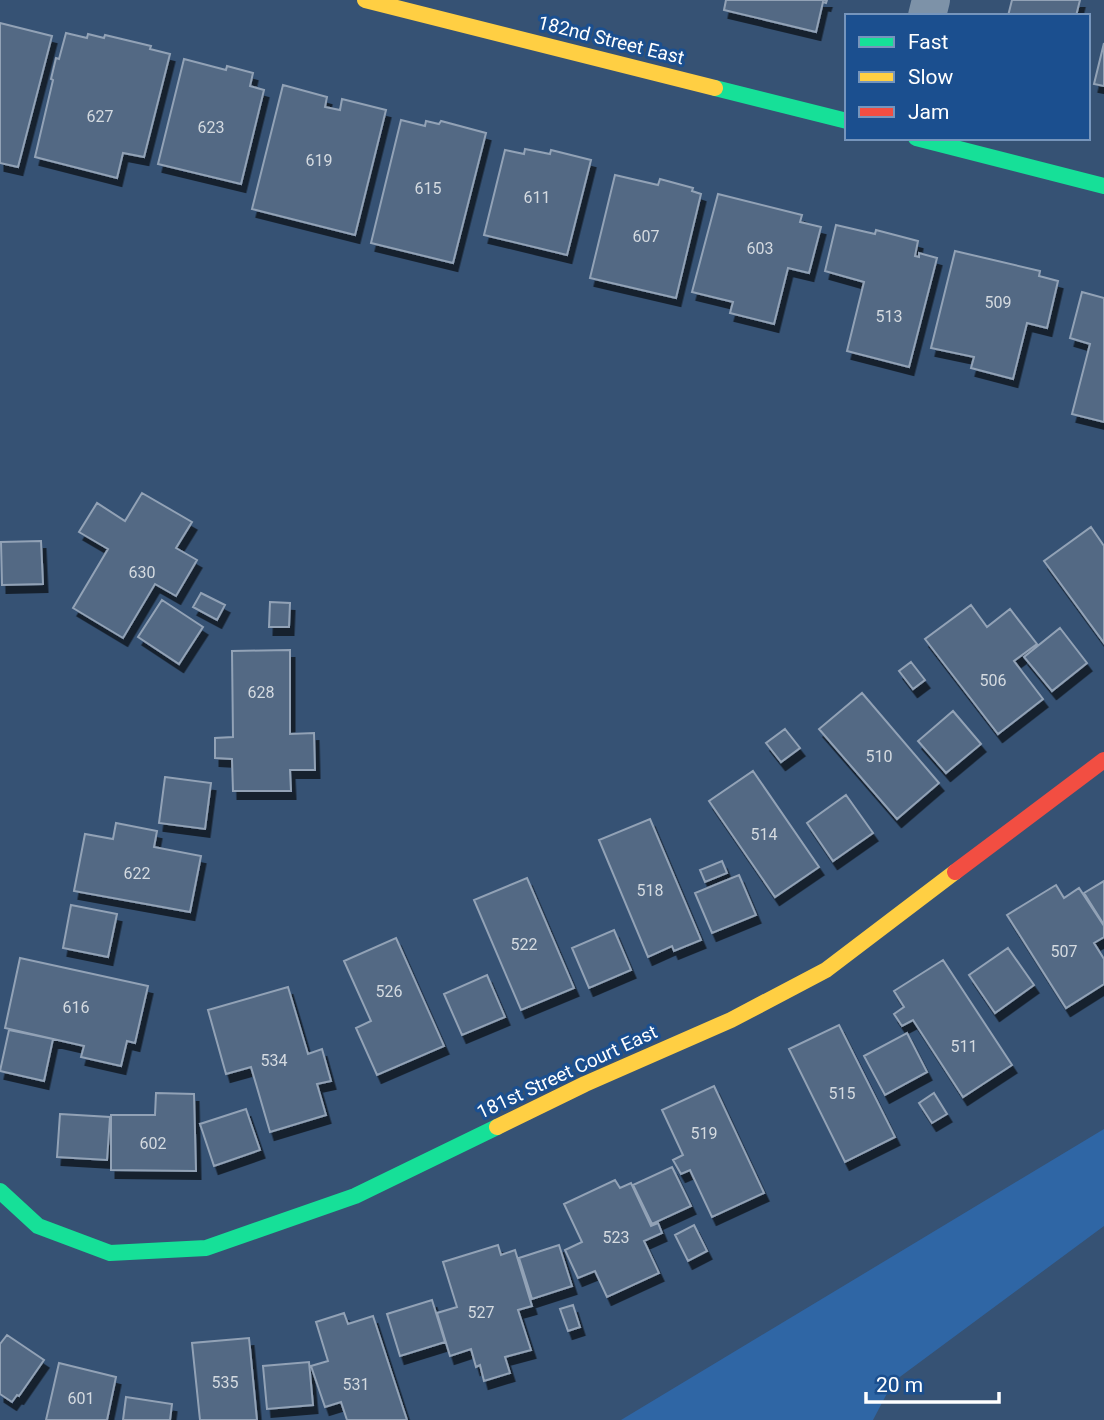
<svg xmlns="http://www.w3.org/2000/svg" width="1104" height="1420" viewBox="0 0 1104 1420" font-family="Roboto,sans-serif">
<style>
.green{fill:#2f66a5}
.building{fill:#526984;stroke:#92a2b6;stroke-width:2;filter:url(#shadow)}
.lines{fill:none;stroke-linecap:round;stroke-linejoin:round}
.street{stroke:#7d92a8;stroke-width:38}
.fast{stroke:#16e098;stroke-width:16}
.slow{stroke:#ffcf43;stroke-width:16}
.jam{stroke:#f24e42;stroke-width:16}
.labels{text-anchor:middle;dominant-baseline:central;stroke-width:6;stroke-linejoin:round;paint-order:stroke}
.number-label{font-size:16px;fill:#d4dae0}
.street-label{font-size:19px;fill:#fff;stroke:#1b4f8f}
</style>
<defs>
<filter id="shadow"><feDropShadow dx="4.5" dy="8" stdDeviation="0" flood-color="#0009"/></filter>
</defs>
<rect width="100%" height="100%" fill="#365274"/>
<!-- green -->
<path class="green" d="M1104 1129V1226L893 1382 873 1420H621Z"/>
<!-- building -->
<path class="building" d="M726 0H827L826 3 823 2 816 32 724 10Z
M1012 0H1080L1076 16H1008Z
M0 23 52 36 18 167 0 163Z
M66 33 87 38 88 34 104 38 105 35 151 46 150 49 170 54 144 157 123 153 117 178 35 157 53 80 51 79 56 58 59 59Z
M1104 43V86L1094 84Z
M184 59 226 70 227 66 253 73 250 86 264 90 241 184 158 164Z
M283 85 327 97 325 107 340 110 342 99 386 110 355 235 252 209Z
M401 120 425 126 426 121 439 124 441 121 486 133 453 263 371 243Z
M525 149 550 154 551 150 591 160 567 255 484 235 505 150 524 154Z
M615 175 658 185 660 179 693 188 692 191 701 194 676 298 590 278Z
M718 194 802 215 800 222 821 227 809 273 788 268 774 324 730 313 733 302 692 292Z
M836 225 875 234 876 230 918 241 915 256 919 257V253L937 258 909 367 847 351 864 282 825 271Z
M955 251 1040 271 1039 276 1058 281 1047 328 1027 323 1013 379 971 368 974 357 931 348Z
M1082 292 1104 298V422L1072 414 1090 344 1070 338Z
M142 493 192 522 176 548 197 560 176 596 155 584 123 638 73 608 108 549 79 532 97 503 125 521Z
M1091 527 1104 546V643L1044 561Z
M41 541 43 584 2 585 1 542Z
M201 593 225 605 217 620 193 607Z
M162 600 203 627 179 664 138 637Z
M270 602 290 603 289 627H269Z
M971 605 987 627 1010 609 1037 644 1014 661 1043 699 998 734 925 639Z
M1060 628 1087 663 1052 691 1024 657Z
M290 650V734L314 733 315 770H290L291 791H233L232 759 215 758V738L233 737 232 651Z
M911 662 925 680 913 689 899 671Z
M862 693 939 783 897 819 819 729Z
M953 711 981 744 946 773 918 741Z
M785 729 800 748 781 762 766 743Z
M753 771 819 867 775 897 709 801Z
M165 777 211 783 205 829 159 823Z
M846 795 873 833 833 861 807 823Z
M650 819 701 940 674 951 672 946 648 957 599 840Z
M116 823 157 831 154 847 201 856 190 912 74 891 85 834 113 839Z
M722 861 727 873 705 882 700 870Z
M739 875 756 915 712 933 695 893Z
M527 878 574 988 521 1010 474 900Z
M1104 881V925L1084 893Z
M1056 885 1064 898 1079 888 1104 926V937L1094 943 1104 959V984L1066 1008 1007 915Z
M71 905 117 914 108 957 63 948Z
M614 930 631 970 589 988 572 948Z
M396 938 444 1046 377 1075 356 1028 371 1021 344 961Z
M1008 948 1034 985 995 1013 969 975Z
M20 958 148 986 135 1043 127 1041 121 1066 81 1057 84 1046 5 1028Z
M943 960 1012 1065 963 1097 913 1020 902 1026 894 1014 904 1007 894 991Z
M487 975 505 1017 462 1035 444 994Z
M288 987 308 1054 322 1049 331 1081 317 1084 326 1115 270 1132 251 1067 226 1074 208 1010Z
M839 1025 895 1137 845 1162 789 1049Z
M9 1030 53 1039 44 1081 0 1071Z
M907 1033 927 1072 885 1095 864 1056Z
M714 1086 764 1193 712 1217 690 1170 681 1174 673 1160 683 1155 662 1110Z
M156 1093 194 1094 196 1171 111 1170V1115H155Z
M934 1093 947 1114 932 1123 919 1103Z
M246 1109 260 1150 214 1166 200 1124Z
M60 1114 110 1117 107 1160 57 1157Z
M672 1167 691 1206 652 1224 633 1185Z
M615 1180 620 1188 631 1183 651 1226 658 1223 662 1233 644 1241 659 1273 607 1297 595 1271 578 1278 565 1250 582 1242 564 1204Z
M694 1225 707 1251 688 1261 675 1235Z
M498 1245 501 1255 515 1250 532 1306 518 1310 531 1350 505 1357 510 1373 484 1381 480 1365 476 1367 471 1349 450 1356 437 1313 457 1307 443 1262Z
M559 1245 572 1286 532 1299 519 1258Z
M432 1300 445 1342 400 1356 387 1314Z
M573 1305 580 1327 568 1331 560 1309Z
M344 1313 348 1324 373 1316 407 1420H347L341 1402 325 1407 311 1366 328 1361 316 1322Z
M7 1335 44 1360 19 1396 17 1395 12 1402 0 1394V1344Z
M249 1338 257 1420H200L192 1343Z
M309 1362 313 1405 267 1409 263 1366Z
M59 1363 116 1377 107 1420H46Z
M126 1397 172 1404 170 1420H123Z"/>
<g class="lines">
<!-- street -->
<path class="street" d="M927 16 931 0"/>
<!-- fast -->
<path class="fast" d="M715 88 847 121
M916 138 1104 186
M0 1191 38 1226 110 1253 206 1248 355 1196 497 1127"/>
<!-- slow -->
<path class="slow" d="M365 0 715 88
M497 1127 585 1084 731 1020 826 970 955 872"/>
<!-- jam -->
<path class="jam" d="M955 872 1104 760"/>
</g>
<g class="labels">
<!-- number labels -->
<g class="number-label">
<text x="100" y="116">627</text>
<text x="211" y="127">623</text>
<text x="319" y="160">619</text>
<text x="428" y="188">615</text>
<text x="537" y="197">611</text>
<text x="646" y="236">607</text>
<text x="760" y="248">603</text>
<text x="998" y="302">509</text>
<text x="889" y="316">513</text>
<text x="142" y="572">630</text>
<text x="993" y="680">506</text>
<text x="261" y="692">628</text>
<text x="879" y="756">510</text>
<text x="764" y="834">514</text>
<text x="137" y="873">622</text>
<text x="650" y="890">518</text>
<text x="524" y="944">522</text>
<text x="1064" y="951">507</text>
<text x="389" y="991">526</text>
<text x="76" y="1007">616</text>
<text x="964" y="1046">511</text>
<text x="274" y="1060">534</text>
<text x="842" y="1093">515</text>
<text x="704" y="1133">519</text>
<text x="153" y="1143">602</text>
<text x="616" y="1237">523</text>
<text x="481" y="1312">527</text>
<text x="225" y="1382">535</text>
<text x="356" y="1384">531</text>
<text x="81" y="1398">601</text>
</g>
<!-- street labels -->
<g class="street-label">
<text transform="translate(611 40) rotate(14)">182nd Street East</text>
<text transform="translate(567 1072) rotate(-25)">181st Street Court East</text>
</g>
</g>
<!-- legend -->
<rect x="845" y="14" width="245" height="126" fill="#1b4f8f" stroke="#7695bc" stroke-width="2"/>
<rect x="859" y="37" width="35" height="10" fill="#16e098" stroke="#7695bc" stroke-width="2"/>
<text x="908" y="49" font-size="21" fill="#ffffff">Fast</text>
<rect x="859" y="72" width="35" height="10" fill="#ffcf43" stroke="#7695bc" stroke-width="2"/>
<text x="908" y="84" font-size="21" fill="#ffffff">Slow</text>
<rect x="859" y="107" width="35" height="10" fill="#f24e42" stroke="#7695bc" stroke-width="2"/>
<text x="908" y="119" font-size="21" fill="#ffffff">Jam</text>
<!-- scale -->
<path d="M866 1392v10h133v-10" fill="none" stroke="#ffffff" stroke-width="3.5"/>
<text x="876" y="1392" font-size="21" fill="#ffffff" stroke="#1b4f8f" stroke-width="5" paint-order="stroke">20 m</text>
</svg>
